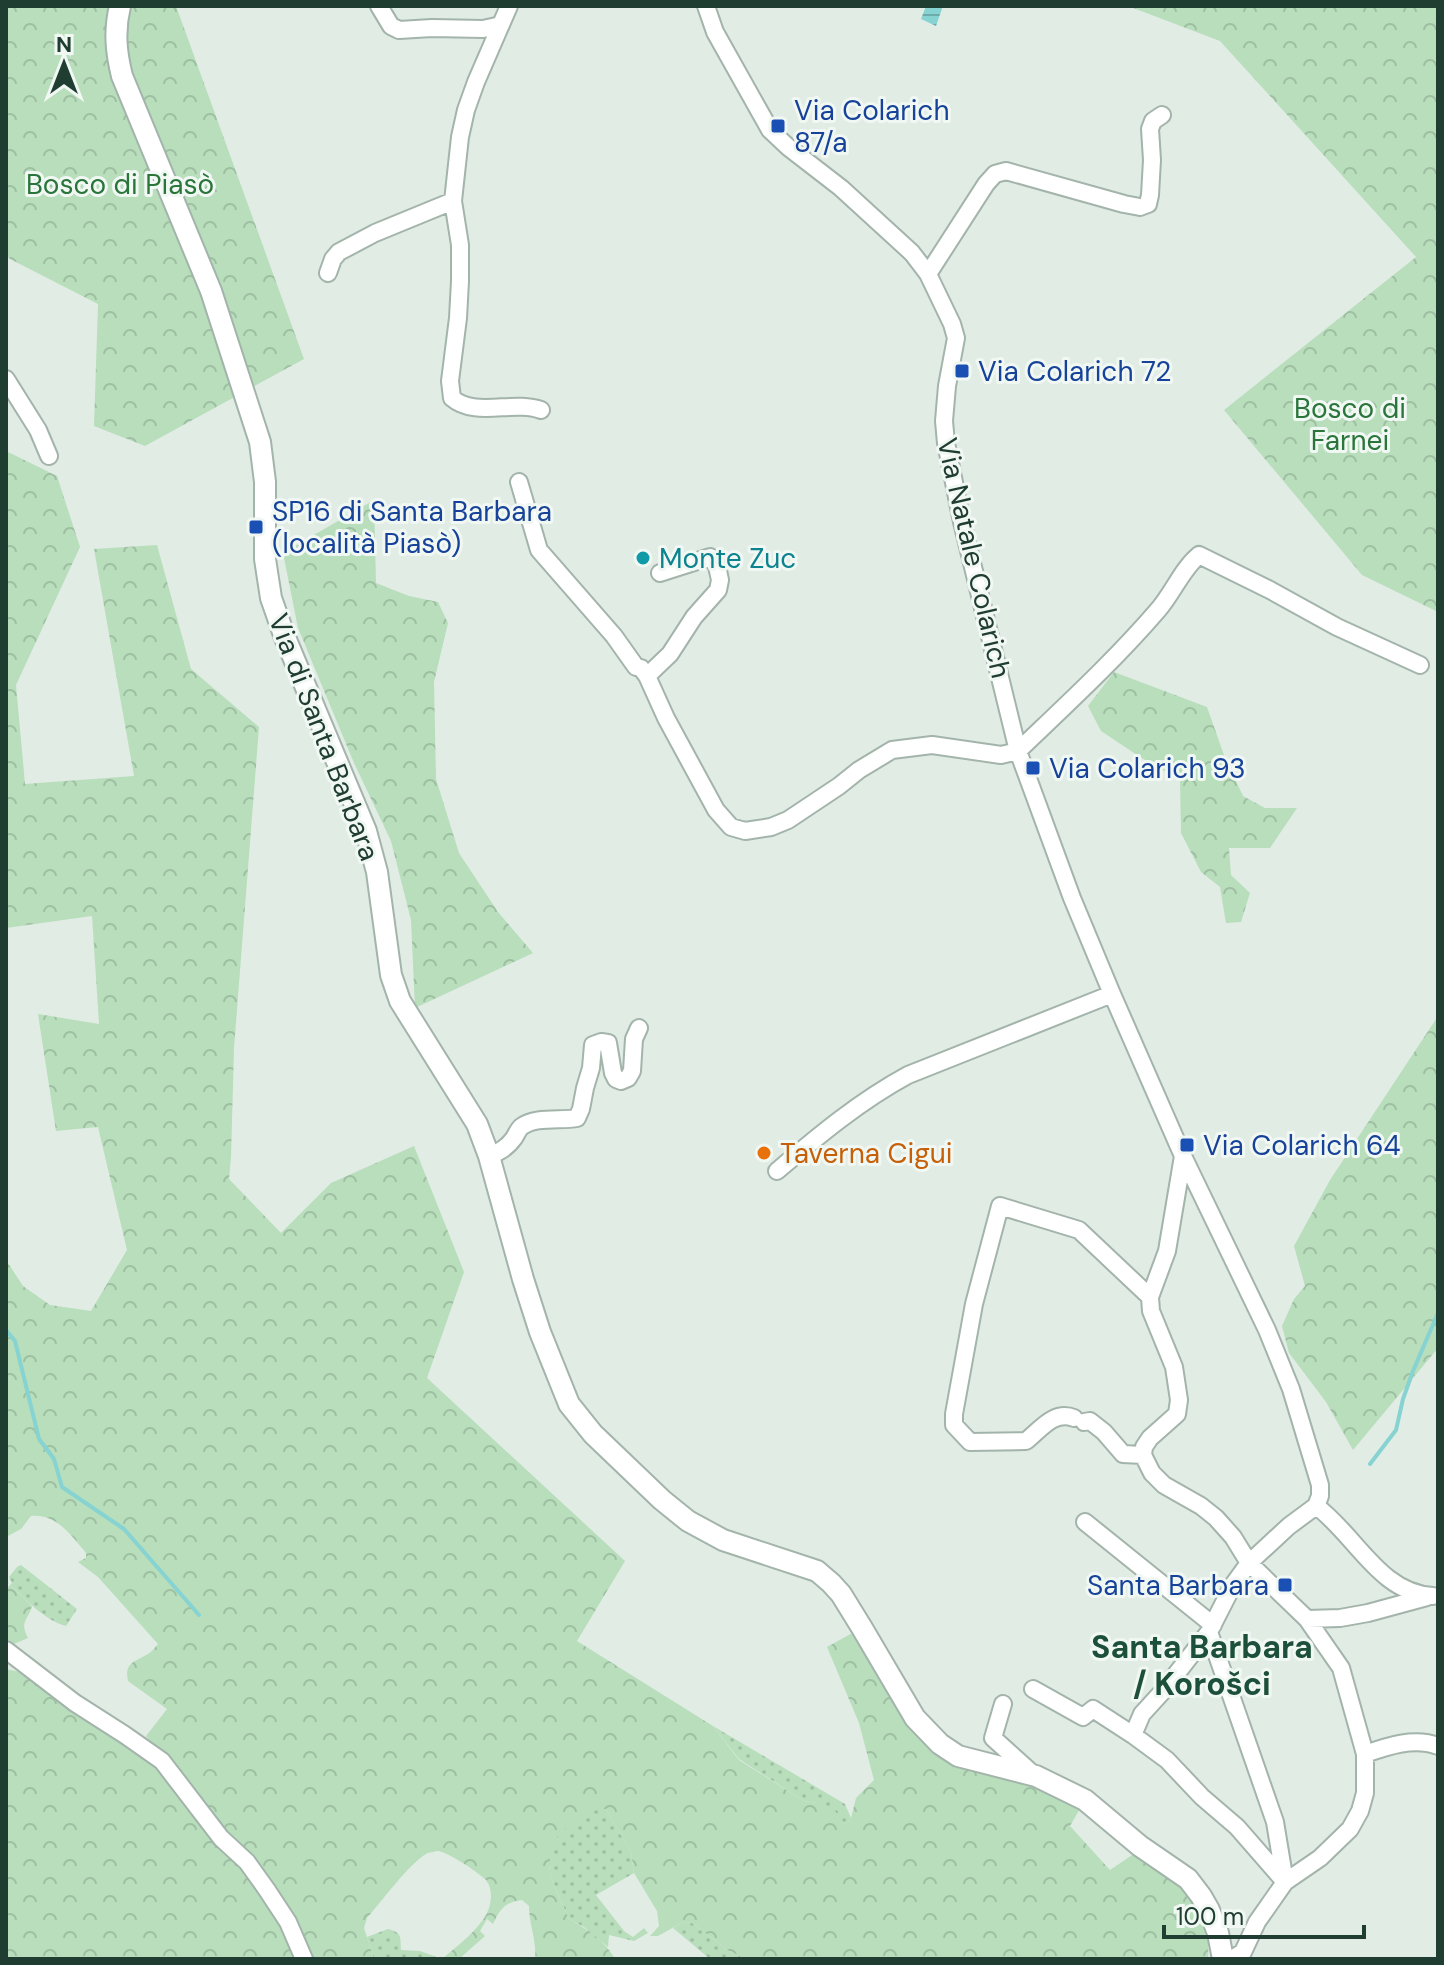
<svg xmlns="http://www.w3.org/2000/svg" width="1444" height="1965" viewBox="0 0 1444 1965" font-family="'DM Sans',sans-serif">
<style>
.grass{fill:url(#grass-dots)}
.forest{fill:url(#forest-crowns)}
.water{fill:url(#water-rules)}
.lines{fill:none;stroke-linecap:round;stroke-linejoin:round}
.stream{stroke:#86d3d2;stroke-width:4}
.minor-casing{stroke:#a3b4ab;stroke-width:20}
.tertiary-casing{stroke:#a3b4ab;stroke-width:24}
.minor{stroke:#fff;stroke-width:16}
.tertiary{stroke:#fff;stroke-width:20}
.transit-dot{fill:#1a4fb4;stroke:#f1f8f4;stroke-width:3}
.culture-dot{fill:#0f9aa8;stroke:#f1f8f4;stroke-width:3}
.food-dot{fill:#e8710a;stroke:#f1f8f4;stroke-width:3}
.labels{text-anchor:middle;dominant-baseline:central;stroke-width:6;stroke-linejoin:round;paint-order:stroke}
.transit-label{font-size:28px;fill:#164399;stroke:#f1f8f4;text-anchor:start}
.park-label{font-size:28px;fill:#29753a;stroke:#f1f8f4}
.culture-label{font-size:28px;fill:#0d838f;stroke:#f1f8f4;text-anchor:start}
.street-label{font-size:28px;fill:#203d31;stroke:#f1f8f4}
.food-label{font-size:28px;fill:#c56008;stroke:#f1f8f4;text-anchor:start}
.quarter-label{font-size:32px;font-weight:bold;fill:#1c503a;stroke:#f1f8f4}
</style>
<defs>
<pattern id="grass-dots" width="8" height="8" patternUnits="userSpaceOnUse" patternTransform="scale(2)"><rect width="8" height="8" fill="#b8debc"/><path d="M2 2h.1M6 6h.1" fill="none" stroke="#9ebfa2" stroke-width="1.8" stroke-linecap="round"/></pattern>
<pattern id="forest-crowns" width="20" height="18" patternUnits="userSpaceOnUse" patternTransform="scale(2)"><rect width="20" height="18" fill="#b8debc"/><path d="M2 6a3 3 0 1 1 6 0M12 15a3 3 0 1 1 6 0" fill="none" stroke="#9ebfa2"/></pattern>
<pattern id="water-rules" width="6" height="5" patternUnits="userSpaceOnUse" patternTransform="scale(2)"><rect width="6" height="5" fill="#86d3d2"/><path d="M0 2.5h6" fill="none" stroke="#6dacab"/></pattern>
</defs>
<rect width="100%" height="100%" fill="#e1ece5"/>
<!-- grass -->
<path class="grass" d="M21 1565 77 1609 66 1626C44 1620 27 1600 10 1585L12 1583 9 1577 17 1567Z
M713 1726 845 1804 851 1818 846 1825 818 1803 804 1801 739 1759Z
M597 1808 606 1809 631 1852 634 1873 596 1895 624 1931 633 1937 644 1928 648 1933 634 1941 609 1935 608 1947 584 1927 569 1919C559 1894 534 1855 560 1832 570 1822 585 1816 597 1808Z
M683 1922 692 1923 729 1951 746 1959H710L673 1928Z
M388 1929C403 1933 400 1937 401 1950L420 1951 442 1959H374L367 1937Z"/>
<!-- forest -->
<path class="forest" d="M6 6H176L304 359 145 446 94 426 98 304 10 259 6 254Z
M1128 6H1438V612L1362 575 1224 410 1416 257 1220 41Z
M6 451 57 476 80 547 16 685 25 784 134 776 94 549 157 545 191 669 259 727 234 1048 231 1157 229 1179 281 1233 331 1183 414 1146 464 1272 427 1378 625 1561 577 1641 713 1726 739 1760 804 1801 818 1803 835 1811 846 1825 851 1818 856 1798 874 1780 859 1723 827 1647 856 1631 914 1723 1081 1807 1070 1826 1110 1870 1138 1851 1189 1889 1209 1929 1208 1959H746L729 1951 692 1923 683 1922 658 1936H650L659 1926 657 1911 634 1873 631 1852 606 1809C593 1808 583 1817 572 1824 531 1850 554 1884 569 1919 587 1929 605 1941 615 1959H535C537 1941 529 1925 529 1906L522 1900C505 1902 500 1909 493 1924L487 1919 480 1931 485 1936 459 1959H442C457 1946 487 1924 490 1904 492 1896 491 1886 486 1880 479 1873 448 1852 438 1851 437 1851 427 1853 426 1854 410 1863 381 1902 367 1918L364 1928 374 1959H312C290 1900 247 1854 206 1807 185 1784 166 1760 146 1736L167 1709 128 1681C124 1662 135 1662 148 1654 152 1652 155 1647 158 1644L98 1577 78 1562 86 1558V1553C71 1535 57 1514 31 1516L21 1529 6 1537V1260L23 1286 50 1305 91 1311 127 1250 98 1127 56 1131 38 1014 99 1024 92 916 6 928Z
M374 500 376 583 409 596 438 602 448 623 434 682 436 779 459 853 498 912 533 953 415 1008 411 920 391 841 354 763 298 628 283 553Z
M1114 672 1207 707 1225 758 1243 796 1265 808H1297L1270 848H1229L1231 875 1250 893 1241 922 1226 923 1220 887 1201 872 1181 833 1180 780 1140 757 1101 731 1088 706Z
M1438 1016V1348L1353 1450 1326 1402 1289 1353 1282 1326 1294 1299 1305 1286 1294 1246 1330 1180Z
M10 1585 32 1606C28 1621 19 1621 28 1638L14 1644 6 1638V1590Z
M6 1669 38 1676 136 1742 248 1872 283 1924 299 1959H6Z"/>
<!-- water -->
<path class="water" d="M926 6H943L936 26 921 19Z"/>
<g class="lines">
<!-- stream -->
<path class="stream" d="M1438 1212V1214
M6 1330 15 1341 39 1439 54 1459 62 1487 124 1529 199 1615
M1370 1464 1396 1430 1403 1399 1413 1371 1438 1313"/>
<!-- minor casing -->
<g class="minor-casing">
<path id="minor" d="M379 6 391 26 399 30 432 28 483 29 501 25
M509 6 476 82 466 110 460 137 453 201 460 245V281L458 318 450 381 452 398C475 418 513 400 541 410
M706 6 715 32 770 130 788 147 841 188 912 253 928 274 952 324 956 338 947 386 944 421 946 443 962 522 1018 751 1072 898 1112 994 1183 1156 1267 1330 1291 1389 1320 1485V1496L1316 1506 1289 1526 1249 1563 1233 1585 1209 1632 1163 1691 1142 1714 1133 1735
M328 273 333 259 339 252 375 233 453 201
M928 274 986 184 995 174 1006 171 1124 204 1140 207 1148 204 1150 195 1152 160 1150 129 1153 121 1162 115
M6 379 38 430 49 456
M519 482 539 550 614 636 636 667 641 668 647 676 666 718 716 810 731 827 745 831 771 827 788 820 839 786 859 770 892 750 932 745 1001 755 1018 751C1066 705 1115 660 1158 610 1173 593 1182 569 1199 555L1270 590 1337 627 1420 665
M647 676 670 654 694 617 718 590 720 580 717 566 710 557 660 573
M489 1156C499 1152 507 1148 514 1138 516 1135 518 1130 521 1127 536 1116 560 1121 577 1118L581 1109 585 1088 591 1068 593 1045 601 1042 608 1043 613 1073 616 1079 621 1081 628 1078 632 1071 634 1039 639 1028
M1183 1156 1167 1251 1150 1297 1151 1311 1174 1367 1179 1400 1177 1414 1150 1438 1144 1447 1143 1455 1152 1473 1164 1485 1201 1506 1216 1518 1233 1537 1249 1563 1307 1619 1341 1668 1365 1754V1793L1360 1811 1350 1829 1320 1858 1285 1882 1257 1922 1243 1952 1232 1959
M777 1171C818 1136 860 1101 908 1075L1112 994
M1074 1418C1054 1410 1041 1429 1026 1441L970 1442 954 1425V1414L974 1304 1000 1206 1079 1230 1150 1297
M1084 1422 1090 1421 1104 1432 1123 1454 1143 1455
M1316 1506C1355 1534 1379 1593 1433 1596
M1085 1522 1213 1625
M1307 1619 1340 1618 1368 1613 1427 1597
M1209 1632 1275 1822 1285 1882
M6 1650 75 1703 125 1735 162 1761 221 1838 247 1862 267 1890 288 1922 304 1959
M1033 1689 1083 1717 1093 1709 1133 1735 1167 1760 1202 1797 1237 1827 1285 1882
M1003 1704 993 1738 1034 1775
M1365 1754C1388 1746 1414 1737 1438 1746"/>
</g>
<!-- tertiary casing -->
<g class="tertiary-casing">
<path id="tertiary" d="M120 6C114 31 116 52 122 76L211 291 260 442 265 482V559L271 598 284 635 366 831 377 872 391 975 400 1001 477 1124 489 1156 523 1279 540 1332 569 1404 593 1434 662 1500 688 1521 723 1540 817 1571 831 1583 841 1594 862 1628 915 1718 940 1744 958 1756 1036 1776 1085 1800 1140 1846 1188 1879 1201 1896 1209 1910 1218 1933 1223 1959"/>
</g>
<!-- minor -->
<use href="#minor" class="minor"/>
<!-- tertiary -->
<use href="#tertiary" class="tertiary"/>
</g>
<!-- markers -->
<g class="transit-dot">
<rect x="770" y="118" width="16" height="16" rx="4"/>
<rect x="954" y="363" width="16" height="16" rx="4"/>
<rect x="248" y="519" width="16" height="16" rx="4"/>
<rect x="1025" y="760" width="16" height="16" rx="4"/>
<rect x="1179" y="1137" width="16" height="16" rx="4"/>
<rect x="1277" y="1577" width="16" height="16" rx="4"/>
</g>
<circle class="culture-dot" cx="643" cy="558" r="8"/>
<circle class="food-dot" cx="764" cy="1153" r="8"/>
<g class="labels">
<!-- transit labels -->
<g class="transit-label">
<text x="794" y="110">Via Colarich<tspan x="794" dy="32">87/a</tspan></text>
<text x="978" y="371">Via Colarich 72</text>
<text x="272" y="511">SP16 di Santa Barbara<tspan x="272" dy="32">(località Piasò)</tspan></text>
<text x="1049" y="768">Via Colarich 93</text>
<text x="1203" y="1145">Via Colarich 64</text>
<text x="1269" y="1585" text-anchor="end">Santa Barbara</text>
</g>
<!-- park labels -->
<g class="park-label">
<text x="120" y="184">Bosco di Piasò</text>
<text x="1350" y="408">Bosco di<tspan x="1350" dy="32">Farnei</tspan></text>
</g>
<!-- culture labels -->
<g class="culture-label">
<text x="659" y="558">Monte Zuc</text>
</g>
<!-- street labels -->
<g class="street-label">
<text transform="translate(974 558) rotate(77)">Via Natale Colarich</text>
<text transform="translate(324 737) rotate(69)">Via di Santa Barbara</text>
</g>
<!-- food labels -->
<g class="food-label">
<text x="780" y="1153">Taverna Cigui</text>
</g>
<!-- quarter labels -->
<g class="quarter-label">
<text x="1202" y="1647">Santa Barbara<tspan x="1202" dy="37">/ Korošci</tspan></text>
</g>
</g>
<!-- border -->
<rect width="1444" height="1965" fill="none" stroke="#203d31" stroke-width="16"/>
<!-- north arrow -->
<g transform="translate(64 64)" stroke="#f1f8f4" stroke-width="6" paint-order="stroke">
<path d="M0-6L14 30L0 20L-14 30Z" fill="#203d31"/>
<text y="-12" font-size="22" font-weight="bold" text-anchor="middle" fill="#203d31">N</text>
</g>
<!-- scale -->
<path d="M1164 1925v12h200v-12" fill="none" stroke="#203d31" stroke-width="4"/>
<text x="1176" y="1925" font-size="24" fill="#203d31" stroke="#f1f8f4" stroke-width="6" paint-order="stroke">100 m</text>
</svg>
